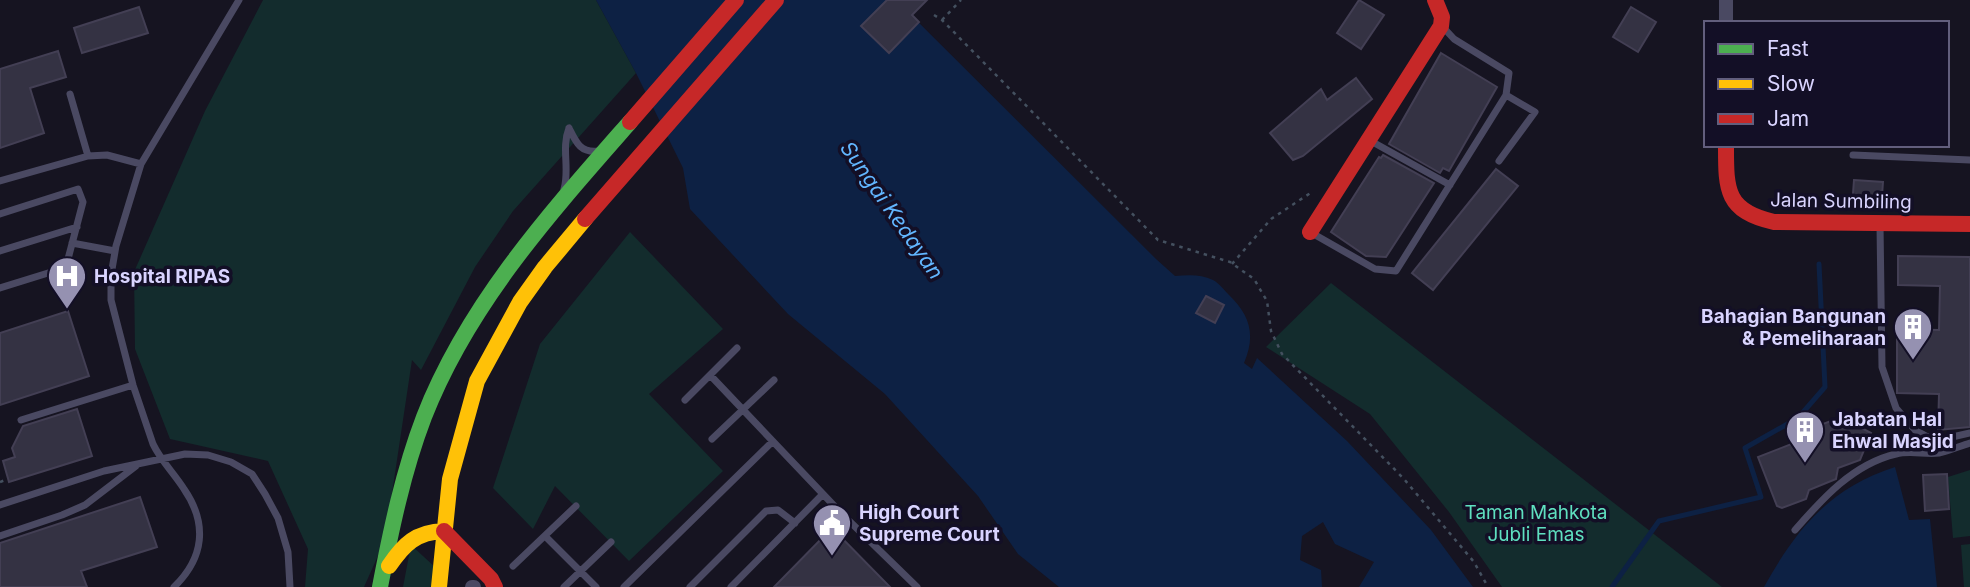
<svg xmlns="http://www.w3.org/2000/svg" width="1970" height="587" viewBox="0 0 1970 587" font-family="Inter,sans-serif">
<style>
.green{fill:#132c2d}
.water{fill:#0d2144}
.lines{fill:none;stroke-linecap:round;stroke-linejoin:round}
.stream{stroke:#0d2144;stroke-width:5}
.building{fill:#343243;stroke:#433f54;stroke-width:2}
.path{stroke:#44505f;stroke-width:2.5;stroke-dasharray:3.5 5;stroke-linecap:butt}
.lane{stroke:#4a4962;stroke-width:7}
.street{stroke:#4a4962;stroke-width:14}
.fast{stroke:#4caf50;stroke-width:16}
.slow{stroke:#ffc107;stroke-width:16}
.jam{stroke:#c62828;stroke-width:16}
.labels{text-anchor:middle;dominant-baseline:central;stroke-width:7;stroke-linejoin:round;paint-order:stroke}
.street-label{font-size:19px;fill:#d9d4ff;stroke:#130f26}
.poi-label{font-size:19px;font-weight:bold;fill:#d9d4ff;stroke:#130f26;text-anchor:start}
.park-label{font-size:19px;fill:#5fe0c0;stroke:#130f26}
.water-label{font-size:21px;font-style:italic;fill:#62b6ff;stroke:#130f26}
</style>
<rect width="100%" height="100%" fill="#161421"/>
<!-- green -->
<path class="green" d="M263 0H596L636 73 513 211 475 267 421 370 412 360 385 540 364 587H305L308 549 268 461 170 439 135 349 134 272 205 111Z
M630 232 723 329 649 394 723 471 629 561 555 486 533 529 493 488 540 344Z
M1331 283 1722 587H1502L1449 512 1370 414 1266 347Z
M1970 470V536L1953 538 1948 477Z
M1970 544V587H1964L1961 545Z
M411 545 436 568 433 587H403Z"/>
<!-- water -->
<path class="water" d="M596 0H896L1156 259 1175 276C1188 275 1201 274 1213 280 1219 283 1224 290 1229 295 1250 315 1256 335 1244 363L1252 369 1257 358 1347 441 1431 530 1473 587H1359L1374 562 1335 544 1323 522 1302 536 1300 560 1321 570 1322 587H1059L1018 554 978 496 885 394 788 314 690 209 683 168 636 73Z
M1895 467 1909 520 1930 519 1937 587H1764C1796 529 1830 488 1895 467Z"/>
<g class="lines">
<!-- stream -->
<path class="stream" d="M1612 587 1659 521 1761 497 1745 448 1798 418 1825 387 1819 264"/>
</g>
<!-- building -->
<path class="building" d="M887 0H927L912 15 919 22 889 53 861 26Z
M1359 0 1384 15 1361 49 1337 33Z
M139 7 148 33 82 53 74 28Z
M1631 7 1656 22 1638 52 1613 37Z
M58 51 66 77 30 88 44 133 0 148V69Z
M1441 53 1497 87 1449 171 1443 168 1440 173 1389 144Z
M1356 78 1372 99 1303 156 1293 160 1270 133 1321 89 1327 100Z
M1383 155 1434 183 1386 257 1366 256 1331 232 1379 157 1381 158Z
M1496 169 1518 186 1433 290 1412 273Z
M1854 180 1883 182 1881 209 1852 207Z
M1898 256 1970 257V427L1938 430 1939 394 1897 393V329L1939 330 1940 286 1898 285Z
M1206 296 1224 305 1215 323 1196 313Z
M68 311 89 376 0 405V333Z
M77 409 92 456 9 482 3 461 15 457 12 448 23 426Z
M1841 417 1871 433 1860 460 1838 468 1836 479 1809 490 1806 499 1782 508 1777 506 1758 457 1807 438 1810 429Z
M1947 474 1949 509 1925 511 1923 475Z
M140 497 157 547 81 571 87 587H0V543Z
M832 528 890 587H774Z"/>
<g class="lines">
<!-- path -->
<path class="path" d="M934 15 942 20 1158 240 1230 262 1254 279 1267 301 1271 331 1282 354 1404 479 1474 562 1488 587
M942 20 961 0
M1232 264 1271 219 1312 192
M0 482 8 479"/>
<!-- lane -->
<path class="lane" d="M70 94 88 156
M569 128C576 142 580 153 598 151
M1369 140 1450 185
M1853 155 1970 160
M1499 161 1535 112 1506 95
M0 181 88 156 107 155 141 164
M564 189C570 169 561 148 569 128
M0 214 78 189 83 202 68 259 61 269 0 288
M1880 225 1882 367 1896 408 1915 430 1926 436 1939 440 1970 433
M1310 232 1375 269 1396 271 1506 95 1509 73 1454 39 1442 26
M72 243 115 251
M0 251 77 227
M710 375 840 512 917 587
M685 400 737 348
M21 420 133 385
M712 439 774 380
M0 505 104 471 185 454 208 455 231 462 252 474 265 494 278 518 288 552 290 587
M1795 530C1822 499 1853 464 1896 454 1911 450 1925 455 1939 453 1949 451 1960 446 1970 443
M0 536 62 515 85 505 136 466
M545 536 596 587
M513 566 576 506
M174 587C204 558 208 524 184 489 174 473 161 461 153 444L133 385 111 300V275L116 246 141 164 239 0
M564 587 611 542
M624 587 772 442
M690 587 766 511 778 510 795 523
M731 587 823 494"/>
<!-- street -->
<path class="street" d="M1726 23V0
M472 587H474"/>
<!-- fast -->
<path class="fast" d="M380 587C391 530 403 472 424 417 468 304 551 212 630 122"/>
<!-- slow -->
<path class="slow" d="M389 566C404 544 416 532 444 531
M439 587 450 479 477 381 520 302 545 267 585 219"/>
<!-- jam -->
<path class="jam" d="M630 122 736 0
M1726 145C1726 189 1725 211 1774 222L1970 224
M585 219 776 0
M1310 232 1441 26 1442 17 1435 0
M444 531 491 579 495 587"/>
</g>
<!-- icons -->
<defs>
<g id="hospital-pin" transform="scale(2.0125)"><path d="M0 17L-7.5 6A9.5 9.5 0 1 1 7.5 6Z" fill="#9591b1" stroke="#130f26"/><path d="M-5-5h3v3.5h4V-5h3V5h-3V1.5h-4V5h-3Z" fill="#fff"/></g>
<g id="building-pin" transform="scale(2.0125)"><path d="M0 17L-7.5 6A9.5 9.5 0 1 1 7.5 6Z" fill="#9591b1" stroke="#130f26"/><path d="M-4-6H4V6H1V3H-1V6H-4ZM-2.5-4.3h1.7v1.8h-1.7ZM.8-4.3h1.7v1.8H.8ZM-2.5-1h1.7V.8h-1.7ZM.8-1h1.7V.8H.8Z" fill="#fff"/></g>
<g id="civic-pin" transform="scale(2.0125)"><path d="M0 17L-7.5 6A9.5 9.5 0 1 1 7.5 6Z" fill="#9591b1" stroke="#130f26"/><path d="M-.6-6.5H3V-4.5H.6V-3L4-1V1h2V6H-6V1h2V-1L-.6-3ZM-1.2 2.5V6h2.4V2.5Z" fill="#fff"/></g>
</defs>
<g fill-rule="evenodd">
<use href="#hospital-pin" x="67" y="276"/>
<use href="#building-pin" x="1913" y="327"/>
<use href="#building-pin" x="1805" y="430"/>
<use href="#civic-pin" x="832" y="523"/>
</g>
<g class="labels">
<!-- street labels -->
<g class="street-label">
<text transform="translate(1841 201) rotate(1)">Jalan Sumbiling</text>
</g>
<!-- poi labels -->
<g class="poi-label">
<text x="94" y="276">Hospital RIPAS</text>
<text x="1886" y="316" text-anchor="end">Bahagian Bangunan<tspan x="1886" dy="22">&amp; Pemeliharaan</tspan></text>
<text x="1832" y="419">Jabatan Hal<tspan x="1832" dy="22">Ehwal Masjid</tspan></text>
<text x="859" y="512">High Court<tspan x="859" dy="22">Supreme Court</tspan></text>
</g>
<!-- park labels -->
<g class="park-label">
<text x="1536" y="512">Taman Mahkota<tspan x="1536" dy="22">Jubli Emas</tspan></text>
</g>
<!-- water labels -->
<g class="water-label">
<text transform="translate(892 210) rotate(55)">Sungai Kedayan</text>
</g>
</g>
<!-- legend -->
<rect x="1704" y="21" width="245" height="126" fill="#130f26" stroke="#625e7d" stroke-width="2"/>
<rect x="1718" y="44" width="35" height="10" fill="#4caf50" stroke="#625e7d" stroke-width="2"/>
<text x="1767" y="56" font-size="21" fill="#d9d4ff">Fast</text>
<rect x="1718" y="79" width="35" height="10" fill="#ffc107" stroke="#625e7d" stroke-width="2"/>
<text x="1767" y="91" font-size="21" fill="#d9d4ff">Slow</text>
<rect x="1718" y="114" width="35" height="10" fill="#c62828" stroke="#625e7d" stroke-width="2"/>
<text x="1767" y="126" font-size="21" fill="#d9d4ff">Jam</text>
</svg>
